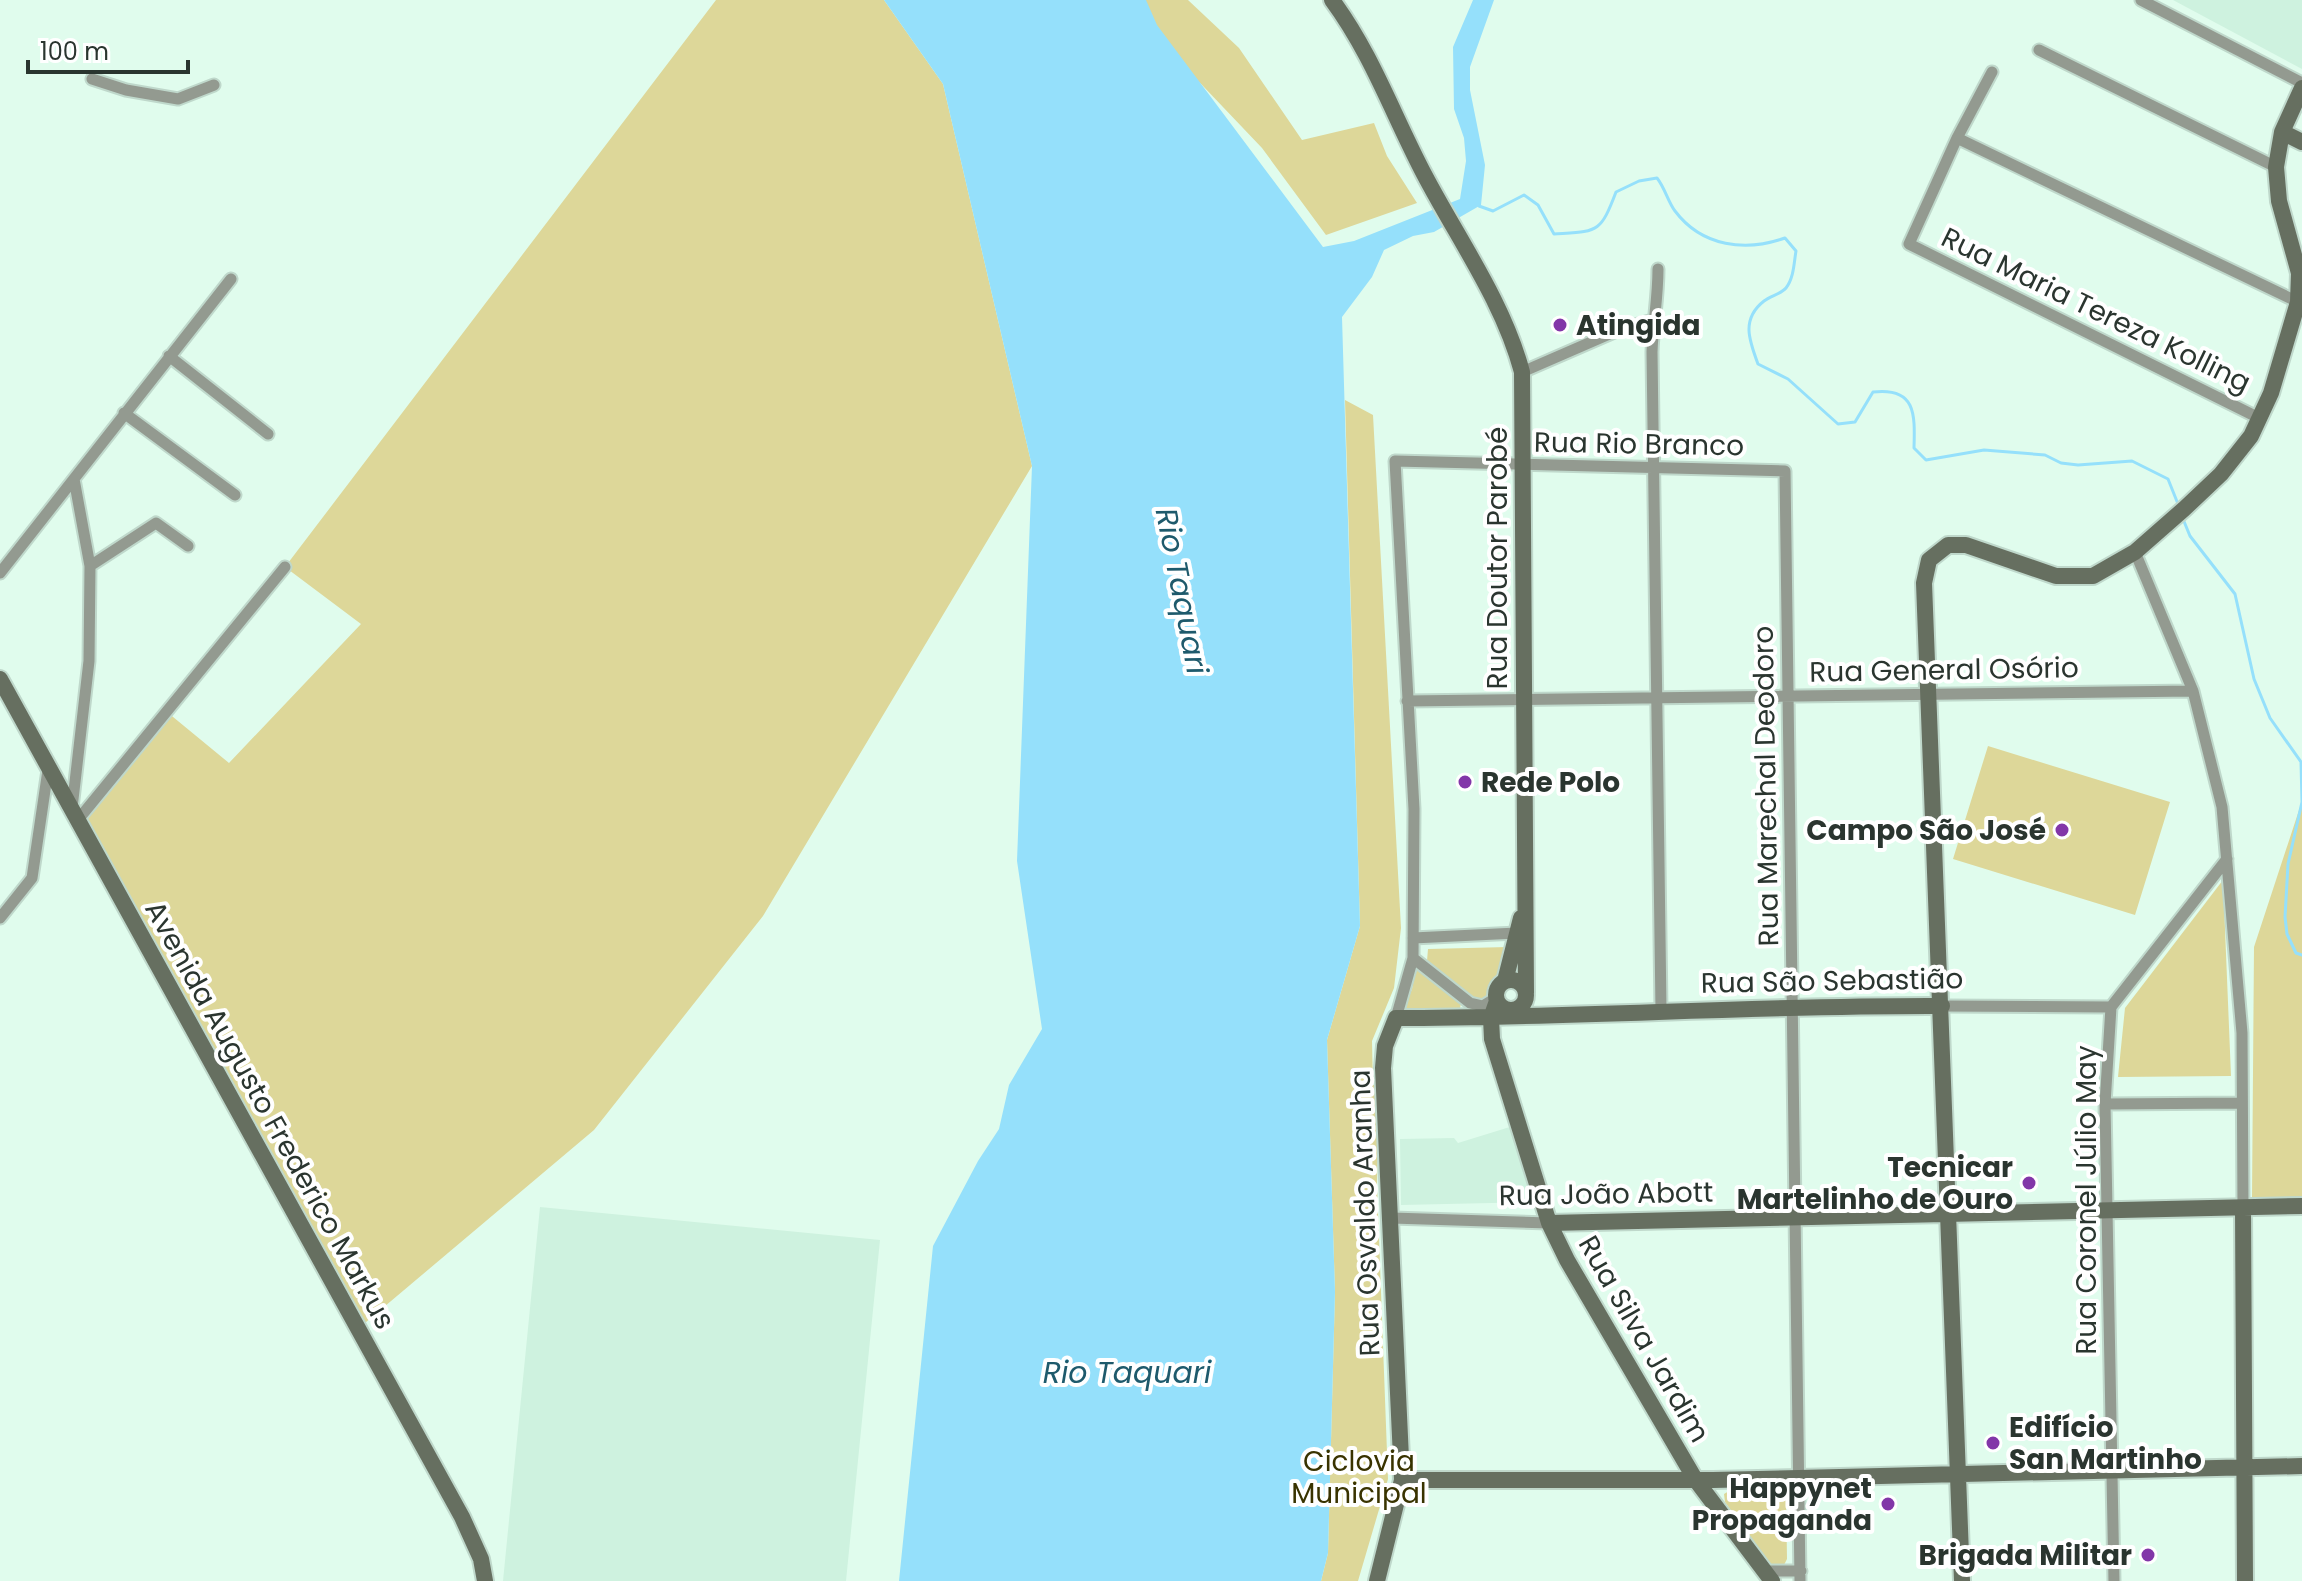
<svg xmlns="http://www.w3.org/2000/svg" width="2302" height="1581" viewBox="0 0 2302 1581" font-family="Poppins,sans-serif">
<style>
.built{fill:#cef2df}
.green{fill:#ddd799}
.water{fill:#95e0fb}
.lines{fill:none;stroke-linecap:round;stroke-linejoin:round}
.stream{stroke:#95e0fb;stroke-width:3}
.street-casing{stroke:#bfd8cb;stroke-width:15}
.secondary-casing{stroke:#bfd8cb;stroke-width:20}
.street{stroke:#939a90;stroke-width:11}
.secondary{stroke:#666f60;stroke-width:16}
.poi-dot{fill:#8236a8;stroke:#fff;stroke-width:3}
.labels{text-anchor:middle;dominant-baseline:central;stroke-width:8;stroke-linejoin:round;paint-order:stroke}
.street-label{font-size:28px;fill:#2a352f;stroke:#fff}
.poi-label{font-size:28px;font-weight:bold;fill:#2a352f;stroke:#fff;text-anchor:end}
.park-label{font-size:28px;fill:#393300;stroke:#fff}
.water-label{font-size:30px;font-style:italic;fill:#1e5a6c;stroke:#fff}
</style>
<rect width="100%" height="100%" fill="#e0fced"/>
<!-- built -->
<path class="built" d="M2173 0H2302V69Z
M1513 1126 1536 1202 1401 1205 1400 1139 1454 1138 1458 1143Z
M540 1207 880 1240 846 1581H503Z"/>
<!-- green -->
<path class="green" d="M716 0H884L943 84 1032 466 763 916 594 1130 359 1328 77 821 167 712 229 763 361 624 285 567Z
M1135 0H1188L1239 48 1302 140 1374 123 1387 156 1417 203 1326 235 1262 148 1144 24Z
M1345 400 1373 415 1401 928 1394 988 1372 1041 1373 1085H1379L1377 1185 1388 1479 1358 1581H1321L1328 1553 1335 1292 1327 1040 1360 926Z
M1988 746 2170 802 2135 915 1953 859Z
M2302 801V1197L2252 1198 2254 947Z
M2223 880 2231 1076 2118 1077 2125 1008Z
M1508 947 1489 1002 1476 1003 1427 961 1428 949Z
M1416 968 1461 1004 1459 1012 1402 1014 1412 989Z
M1780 1489 1786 1493 1787 1559 1783 1567 1771 1565 1725 1502 1724 1494 1729 1491Z"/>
<!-- water -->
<path class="water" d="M884 0H1146L1157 25 1323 247 1354 241 1460 199 1466 161 1464 138 1454 109 1453 47 1473 0H1494L1470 67V90L1485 165 1481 205 1434 232 1413 236 1384 250 1372 277 1342 317 1360 926 1327 1040 1335 1292 1328 1553 1321 1581H899L933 1246 978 1161 999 1129 1009 1085 1042 1029 1017 861 1032 466 943 84Z"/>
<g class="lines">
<!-- stream -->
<path class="stream" d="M1479 206 1493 211 1524 195 1538 205 1554 234C1598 231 1600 234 1616 192L1639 181 1657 178C1665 188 1668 202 1675 211 1702 247 1746 252 1785 238L1796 251C1794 262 1794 278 1786 288 1781 294 1770 296 1764 301 1741 319 1749 340 1758 364L1788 379 1838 424 1855 422 1873 392C1916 387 1915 414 1914 448L1926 460 1984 450 2045 455 2061 463 2078 465 2132 461 2168 479 2178 504
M2183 519 2190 536 2235 594 2254 679 2270 718 2301 762 2302 802 2288 864 2285 917 2287 934 2296 953 2302 955"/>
<!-- street casing -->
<g class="street-casing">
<path id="street" d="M2141 0 2302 83
M2039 50 2276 167
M1992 72 1957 138 1909 244 2261 419
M92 79 126 90 178 99 214 85
M1957 138 2298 302
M1658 269C1658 298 1653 323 1652 352L1661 1010
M169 356 268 434
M1522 372 1621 329 1653 320
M124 413 235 495
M2135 552 2193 691 2222 807 2242 1033 2243 1208
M90 566 156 523 188 546
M0 573 231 279
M1407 701 2193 691
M72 808 89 661 90 566 74 479
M77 821 285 567
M0 918 32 878 48 770
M1413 938 1517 933
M1413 958 1470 1003 1483 1006 1496 998
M1942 1006 2111 1007
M1396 1018 1413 958 1414 809 1395 461 1785 471 1800 1581
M2105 1104 2242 1103
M1392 1218 1549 1223
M1765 1571H1801
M2114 1581 2105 1104 2111 1007 2227 859"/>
</g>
<!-- secondary casing -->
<g class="secondary-casing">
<path id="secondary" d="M1332 0C1372 54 1393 115 1424 174 1458 239 1503 301 1522 372L1526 993
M2282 132 2302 142
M0 679 462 1517 481 1559 485 1581
M1496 995a15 15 0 1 1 30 0a15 15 0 1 1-30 0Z
M1505 981 1521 918
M1497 1001 1491 1018 1492 1039 1549 1223 1567 1260 1695 1479 1772 1581
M2243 1208 2245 1581
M1549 1223 2302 1206
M1402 1480H1713L2302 1466
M1377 1581 1402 1480 1383 1068 1385 1046 1396 1018C1578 1018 1759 1005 1942 1006
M1962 1581 1924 583 1929 560 1948 545H1966L2056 576H2093L2135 552 2184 509 2221 474 2251 436 2271 393 2298 302 2299 273 2279 201 2276 167 2282 132 2302 88"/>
</g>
<!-- street -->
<use href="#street" class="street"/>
<!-- secondary -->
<use href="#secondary" class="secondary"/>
</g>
<!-- markers -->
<g class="poi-dot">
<circle cx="1560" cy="325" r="8"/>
<circle cx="1465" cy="782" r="8"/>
<circle cx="2062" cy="830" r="8"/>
<circle cx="2029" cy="1183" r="8"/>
<circle cx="1993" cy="1443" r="8"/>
<circle cx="1888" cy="1504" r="8"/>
<circle cx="2148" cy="1555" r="8"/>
</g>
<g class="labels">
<!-- street labels -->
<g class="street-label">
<text transform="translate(2096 310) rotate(26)">Rua Maria Tereza Kolling</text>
<text transform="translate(1639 444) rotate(1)">Rua Rio Branco</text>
<text transform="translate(1497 558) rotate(-90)">Rua Doutor Parobé</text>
<text transform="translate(1944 670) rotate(-1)">Rua General Osório</text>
<text transform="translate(1766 786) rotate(-91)">Rua Marechal Deodoro</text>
<text transform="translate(1832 981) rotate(-1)">Rua São Sebastião</text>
<text transform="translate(270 1115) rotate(61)">Avenida Augusto Frederico Markus</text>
<text transform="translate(1606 1194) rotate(-1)">Rua João Abott</text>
<text transform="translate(2086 1200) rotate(-90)">Rua Coronel Júlio May</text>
<text transform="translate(1365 1213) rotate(-92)">Rua Osvaldo Aranha</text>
<text transform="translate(1644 1339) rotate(60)">Rua Silva Jardim</text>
</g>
<!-- poi labels -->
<g class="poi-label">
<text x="1576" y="325" text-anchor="start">Atingida</text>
<text x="1481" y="782" text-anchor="start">Rede Polo</text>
<text x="2046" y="830">Campo São José</text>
<text x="2013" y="1167">Tecnicar<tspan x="2013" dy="32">Martelinho de Ouro</tspan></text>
<text x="2009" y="1427" text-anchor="start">Edifício<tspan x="2009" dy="32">San Martinho</tspan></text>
<text x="1872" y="1488">Happynet<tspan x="1872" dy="32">Propaganda</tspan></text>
<text x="2132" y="1555">Brigada Militar</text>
</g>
<!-- park labels -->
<g class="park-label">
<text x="1359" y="1461">Ciclovia<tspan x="1359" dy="32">Municipal</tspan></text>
</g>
<!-- water labels -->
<g class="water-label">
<text transform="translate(1182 591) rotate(79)">Rio Taquari</text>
<text x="1127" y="1372">Rio Taquari</text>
</g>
</g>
<!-- scale -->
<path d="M28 60v12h160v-12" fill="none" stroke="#2a352f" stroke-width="4"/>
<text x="40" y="60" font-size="24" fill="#2a352f" stroke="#ffffff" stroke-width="6" paint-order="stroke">100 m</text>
</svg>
